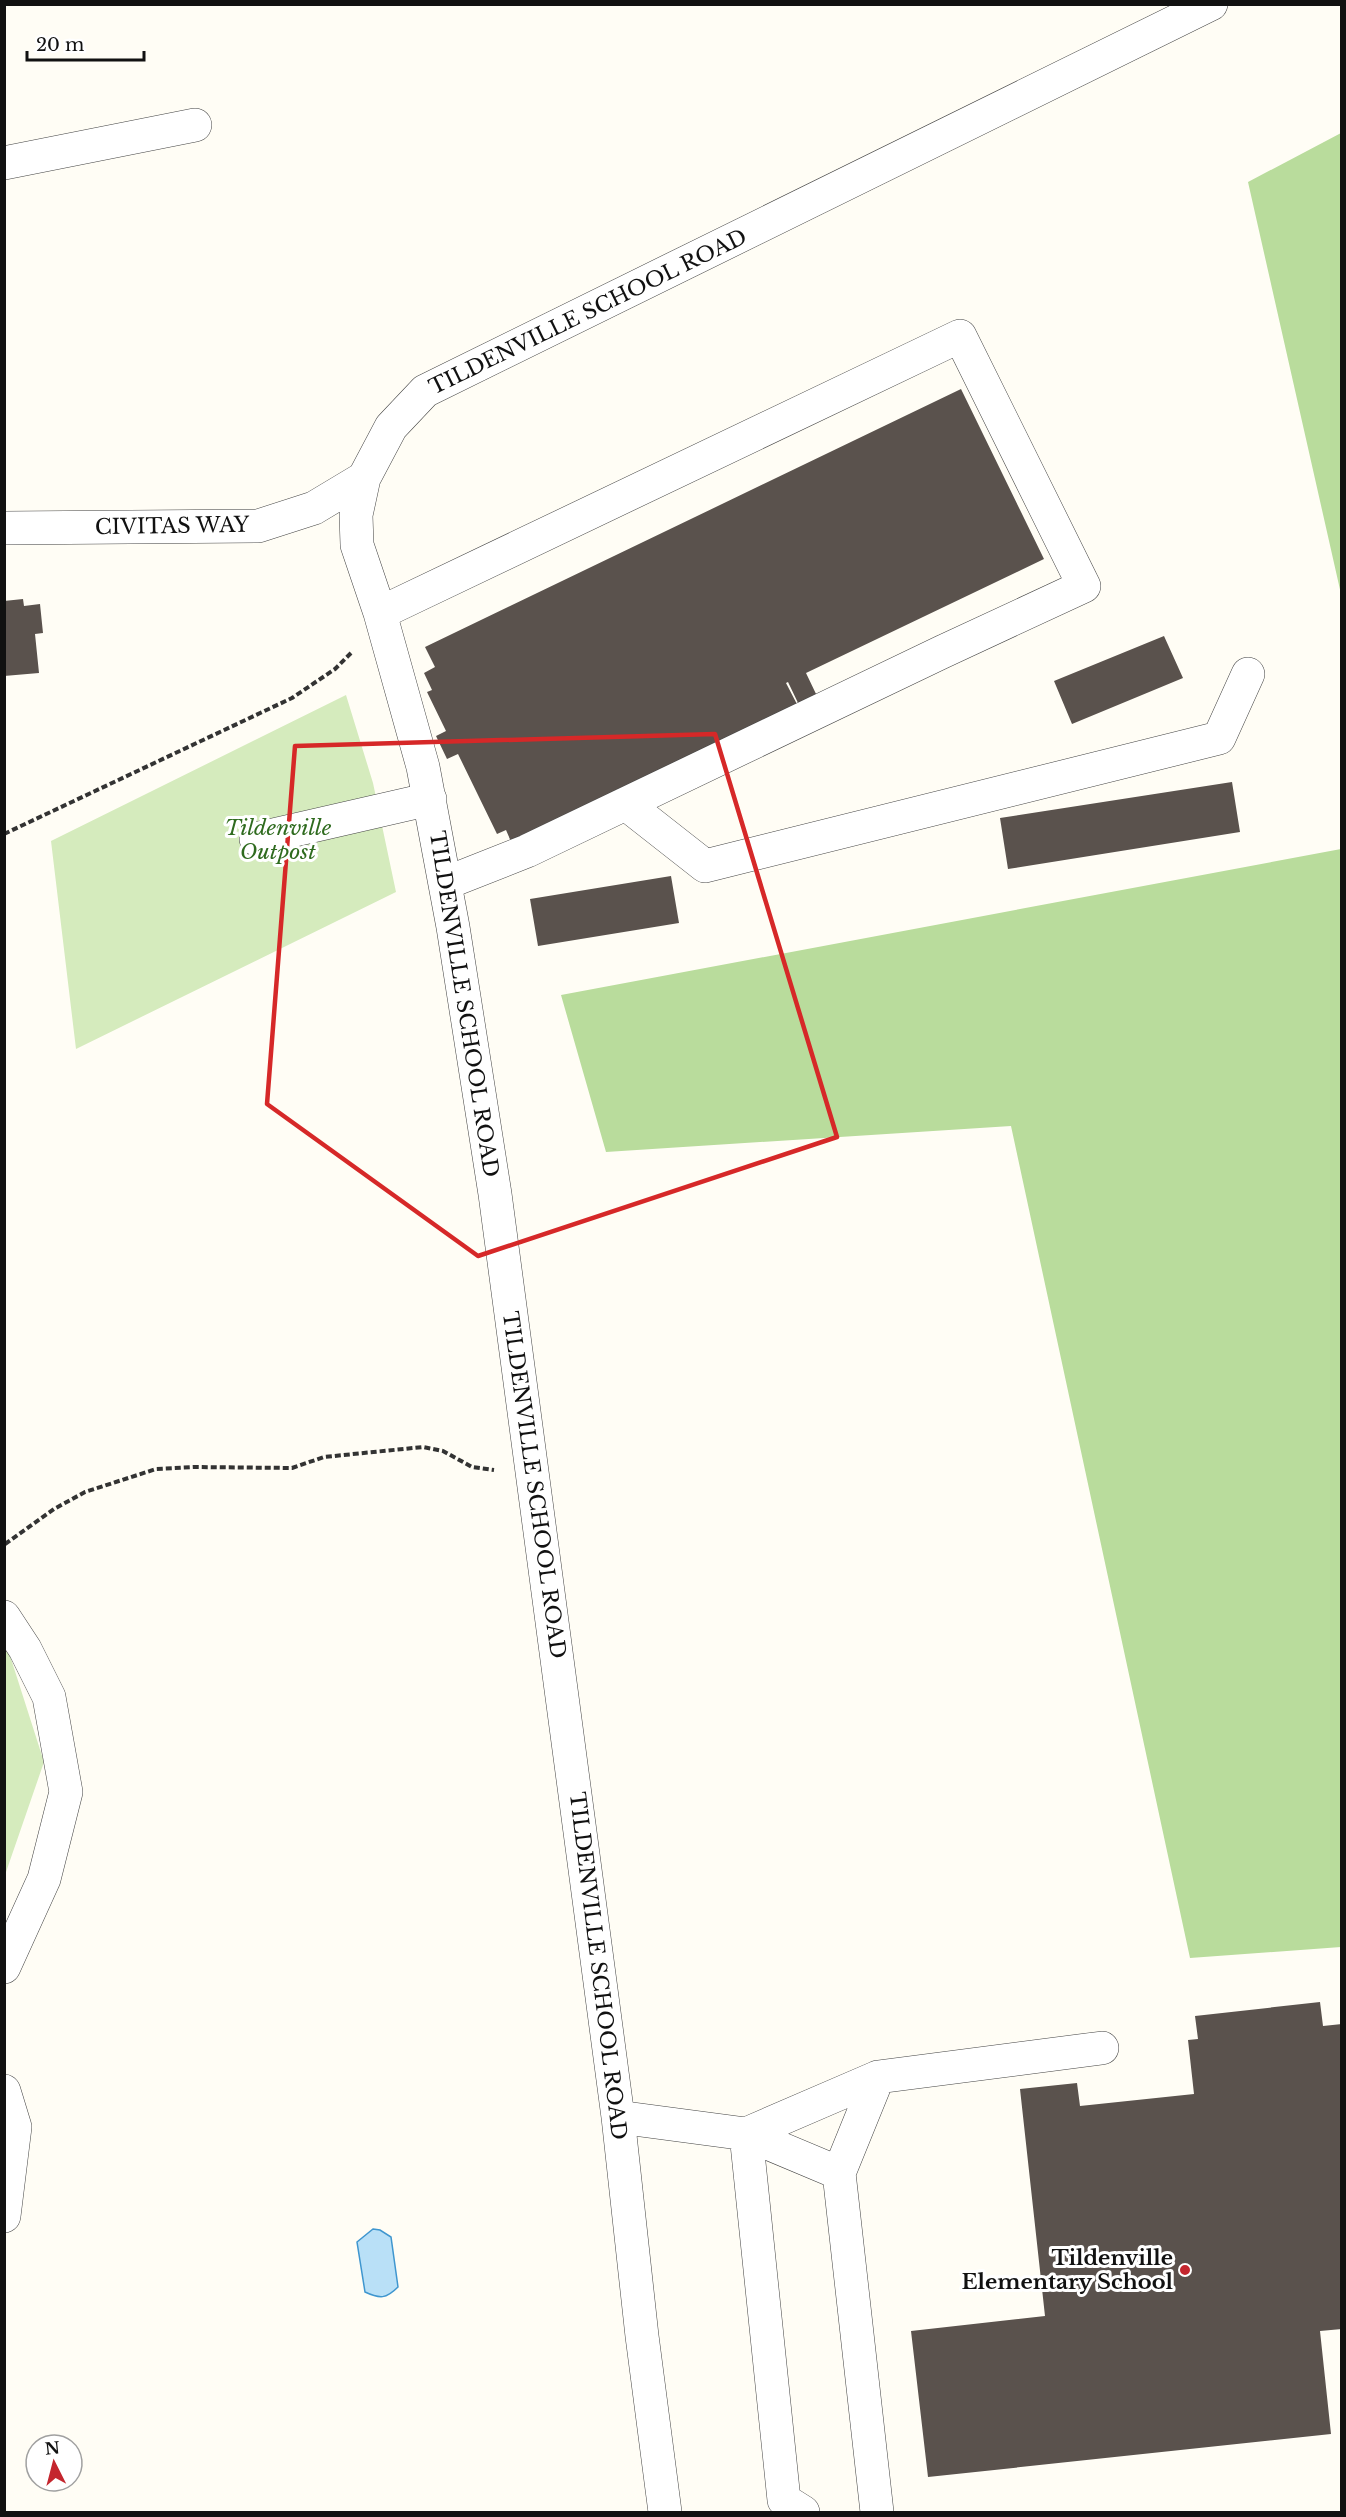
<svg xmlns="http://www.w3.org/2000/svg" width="1346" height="2517" viewBox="0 0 1346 2517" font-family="'Libre Baskerville',serif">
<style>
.green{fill:#d5ebbd}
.forest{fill:#b9dc9c}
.water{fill:#b9e0f7;stroke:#3f96cf;stroke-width:1.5}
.building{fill:#5a524d}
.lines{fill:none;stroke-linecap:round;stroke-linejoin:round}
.minor-casing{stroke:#444;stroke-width:34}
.path{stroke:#333;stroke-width:4;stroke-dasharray:6 3;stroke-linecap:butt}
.minor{stroke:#fff;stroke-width:33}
.marked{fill:none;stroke:#d62828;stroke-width:4.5;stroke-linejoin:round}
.poi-dot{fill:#c4262e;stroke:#fff;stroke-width:2}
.labels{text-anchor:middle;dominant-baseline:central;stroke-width:6;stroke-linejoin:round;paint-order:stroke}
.street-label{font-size:21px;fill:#111;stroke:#fff}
.park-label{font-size:21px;font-style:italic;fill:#2f6b1f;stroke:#fff}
.poi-label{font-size:21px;font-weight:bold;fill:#111;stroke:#fff;text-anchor:end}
</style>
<rect width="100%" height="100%" fill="#fffdf5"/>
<!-- green -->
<path class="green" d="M346 695 373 783 396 892 76 1049 51 841Z
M5 1640 44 1762 5 1875Z"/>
<!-- forest -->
<path class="forest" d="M1341 133V594L1248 182Z
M1341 849V1947L1190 1958 1011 1126 606 1152 561 995Z"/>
<!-- water -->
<path class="water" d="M373 2229 380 2230 391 2237 398 2287C386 2299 380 2299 365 2292L357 2242Z"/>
<!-- building -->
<path class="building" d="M961 389 1044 559 806 673 817 696 799 705 788 682 786 683 800 710 512 844 506 830 497 834 458 754 447 759 436 736 446 731 427 692 432 690 424 673 435 667 425 647Z
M23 599 24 606 40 604 43 633 35 634 39 673 4 676V601Z
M1164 636 1183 678 1072 724 1054 681Z
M1232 782 1240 832 1008 869 1000 818Z
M671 876 679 923 538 946 530 899Z
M1320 2002 1323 2026 1342 2024V2329L1320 2331 1331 2434 928 2477 911 2331 1045 2316 1020 2089 1077 2083 1080 2106 1194 2094 1188 2040 1198 2039 1195 2016Z"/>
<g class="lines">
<!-- minor casing -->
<g class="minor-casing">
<path id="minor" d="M4 163 195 125
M4 528 258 526 314 508 364 478
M380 613 960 336 1084 586 942 652 527 851 446 883
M626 804 705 866 1219 738 1248 674
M256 839 430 799
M4 1617 25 1649 49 1697 66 1792 44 1879 4 1967
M4 2091 15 2127 4 2216
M618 2117 746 2134 784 2500 803 2512
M746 2134 878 2077 1102 2048
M746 2134 839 2173
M665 2512 642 2336 618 2117 495 1194 453 927 423 767 380 613 357 545 356 515 364 478 391 427 425 391 1211 4
M877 2512 839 2173 878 2077"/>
</g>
<!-- path -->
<path class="path" d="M4 834 292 698 335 669 353 651
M5 1544 54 1509 85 1492 156 1469 195 1467 292 1468 324 1457 423 1447 443 1451 472 1467 494 1470"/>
<!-- minor -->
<use href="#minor" class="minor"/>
</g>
<!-- marked area -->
<path class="marked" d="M715 734 837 1137 478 1256 267 1104 295 746Z"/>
<!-- markers -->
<circle class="poi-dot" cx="1185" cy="2270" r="6"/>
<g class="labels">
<!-- street labels -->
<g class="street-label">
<text transform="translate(588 312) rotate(-26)">TILDENVILLE SCHOOL ROAD</text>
<text transform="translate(172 526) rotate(-1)">CIVITAS WAY</text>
<text transform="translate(464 1004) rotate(81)">TILDENVILLE SCHOOL ROAD</text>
<text transform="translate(534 1485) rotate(82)">TILDENVILLE SCHOOL ROAD</text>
<text transform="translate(598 1966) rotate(83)">TILDENVILLE SCHOOL ROAD</text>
</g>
<!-- park labels -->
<g class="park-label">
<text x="278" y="828">Tildenville<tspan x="278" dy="24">Outpost</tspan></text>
</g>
<!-- poi labels -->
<g class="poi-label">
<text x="1173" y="2258">Tildenville<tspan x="1173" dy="24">Elementary School</tspan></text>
</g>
</g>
<!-- border -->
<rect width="1346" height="2517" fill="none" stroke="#111111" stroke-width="12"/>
<!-- north arrow -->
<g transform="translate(54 2463) rotate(354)"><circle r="28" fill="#ffffff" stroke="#a0a0a0" stroke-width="1.5"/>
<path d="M0-4.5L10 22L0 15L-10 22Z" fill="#c4262e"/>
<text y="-9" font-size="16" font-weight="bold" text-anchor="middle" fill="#111111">N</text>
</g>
<!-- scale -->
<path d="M27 51v9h117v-9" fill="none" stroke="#111111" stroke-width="3"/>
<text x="36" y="51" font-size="18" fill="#111111" stroke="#ffffff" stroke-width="4.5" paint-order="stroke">20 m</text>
</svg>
